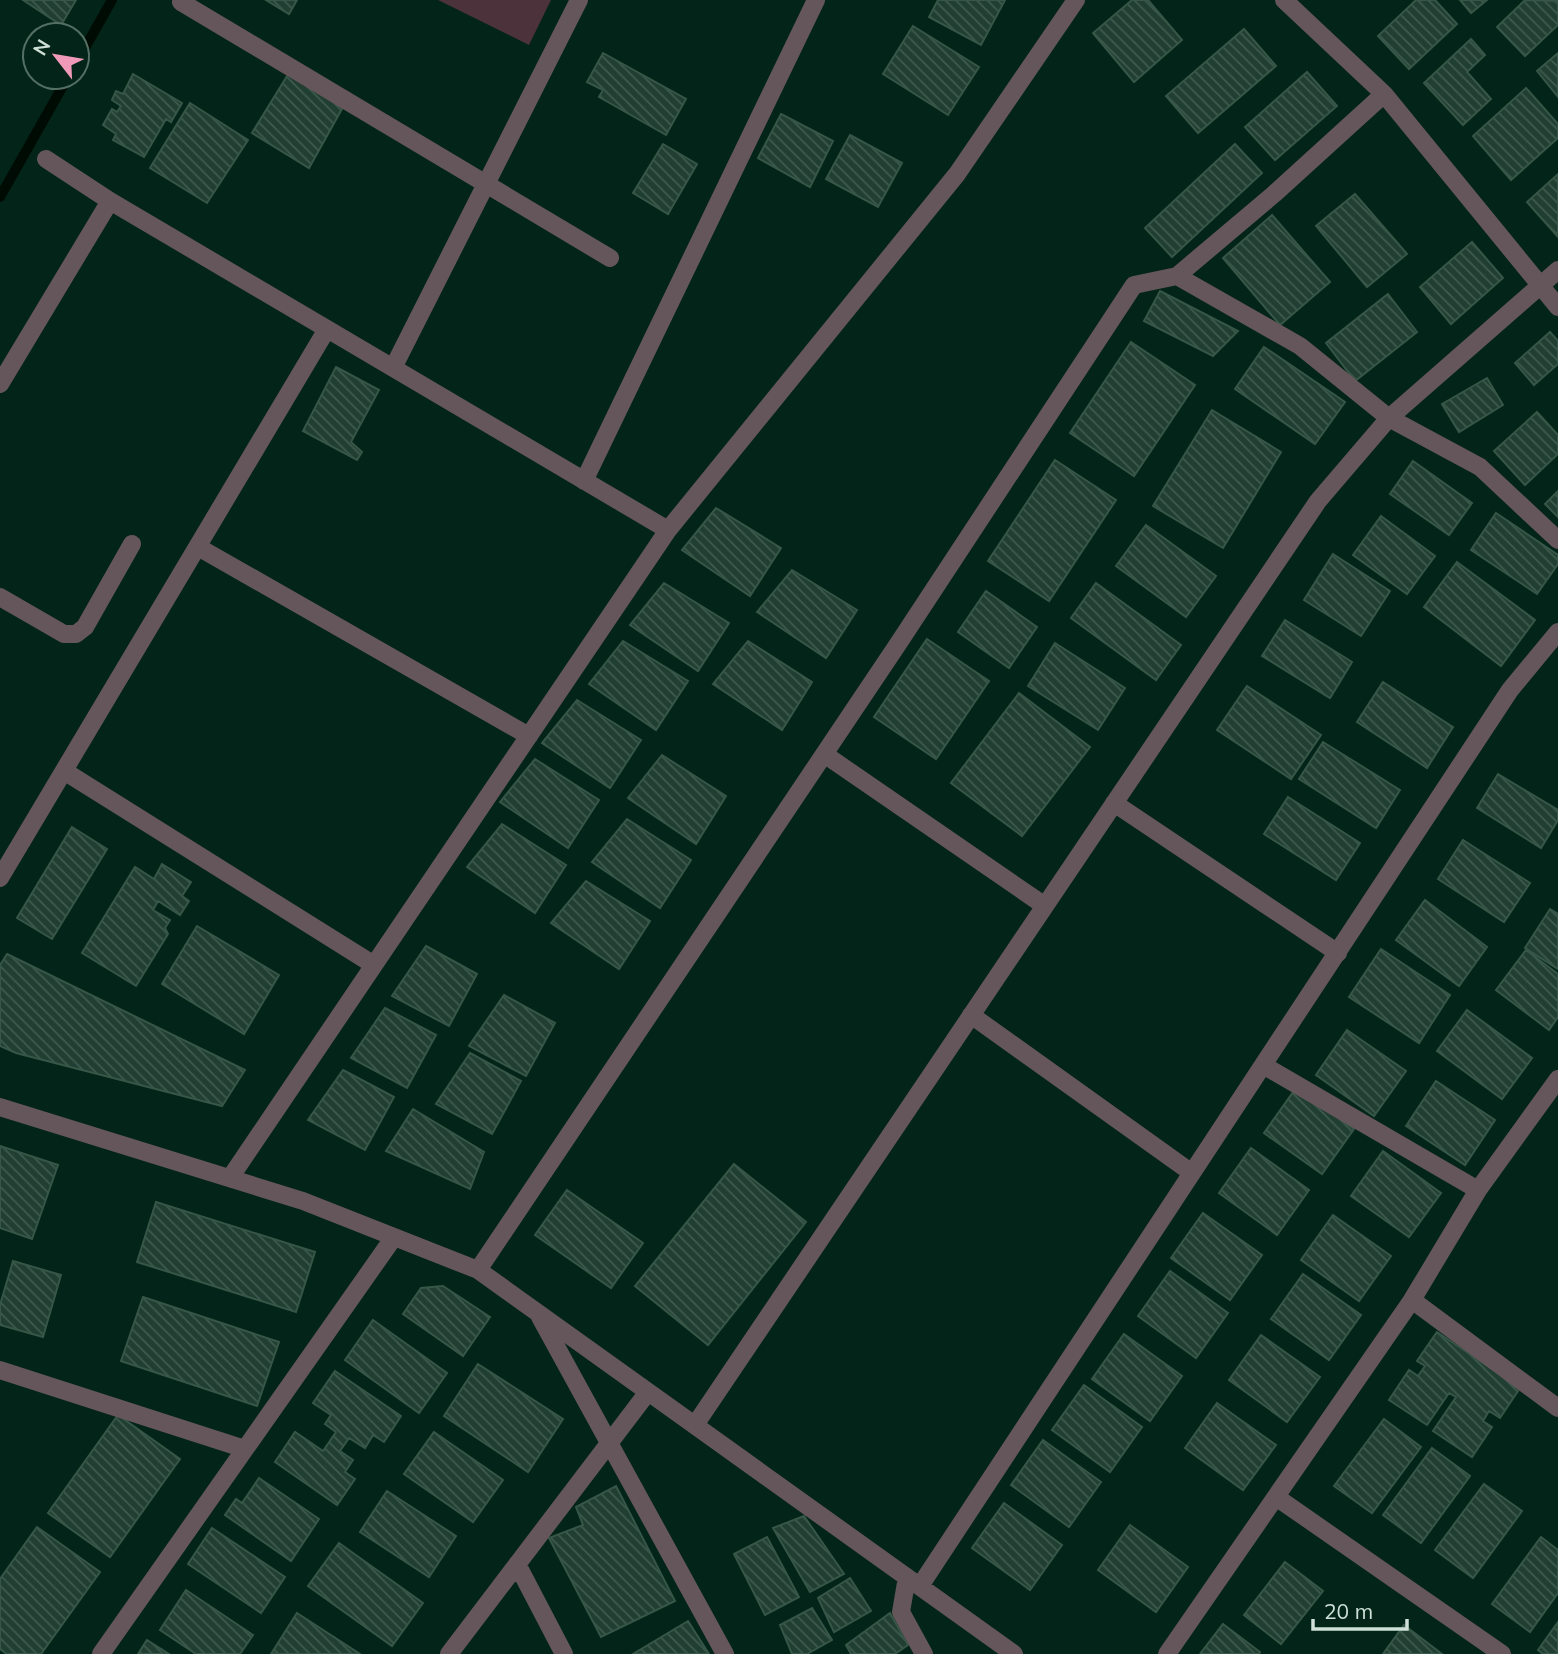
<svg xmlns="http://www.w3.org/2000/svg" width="1558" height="1654" viewBox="0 0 1558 1654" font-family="Mulish,sans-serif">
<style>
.park{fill:#4b323b}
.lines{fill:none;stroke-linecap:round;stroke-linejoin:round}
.stream{stroke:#000b04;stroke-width:10}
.building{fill:url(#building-back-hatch);stroke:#365647;stroke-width:2}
.minor{stroke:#65565b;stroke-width:18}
</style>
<defs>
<pattern id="building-back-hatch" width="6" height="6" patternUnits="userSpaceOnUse" patternTransform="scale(1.75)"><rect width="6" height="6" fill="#203e31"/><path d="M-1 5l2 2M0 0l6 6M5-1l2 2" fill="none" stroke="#3f5a4e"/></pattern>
</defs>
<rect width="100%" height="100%" fill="#032418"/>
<!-- park -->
<path class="park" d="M438 0H551L529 45Z"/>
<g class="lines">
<!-- stream -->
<path class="stream" d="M77 62 112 0
M0 197 68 77"/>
</g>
<!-- building -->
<path class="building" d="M23 0H76L61 25Z
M266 0H297L289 14Z
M938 0H1005L981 45 929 17Z
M1132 0H1148L1182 40 1134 82 1093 33Z
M1416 0H1435L1457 24 1409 69 1378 36Z
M1460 0H1487L1471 13Z
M1525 0 1558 1V25L1525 56 1497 27Z
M913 26 979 67 948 115 883 74Z
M1244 29 1276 66 1198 133 1166 96Z
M1471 39 1485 55 1467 72 1491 99 1463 125 1424 83Z
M603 53 686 99 666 135 599 97 603 90 587 82Z
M1558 53V97L1537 71Z
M1307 72 1337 106 1275 160 1245 127Z
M289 73 343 107 309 168 252 133Z
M133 74 182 103 171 122 166 119 144 157 113 140 116 134 103 125 112 109 117 112 121 106 112 100 116 91 123 94Z
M1526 88 1558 124V138L1511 180 1473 136Z
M190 103 248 140 207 203 150 168Z
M781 114 833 141 810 187 758 158Z
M850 135 902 163 878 207 826 179Z
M663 144 697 164 668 214 633 193Z
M1235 144 1262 173 1172 257 1145 228Z
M1558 174V237L1527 202Z
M1355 194 1407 254 1367 287 1316 226Z
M1272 215 1330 282 1280 325 1223 258Z
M1472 242 1503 278 1451 324 1420 287Z
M1160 291 1238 331 1213 356 1144 321Z
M1388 294 1417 332 1355 381 1326 343Z
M1550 332 1558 341V364L1534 385 1515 363Z
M1131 342 1195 385 1134 476 1070 433Z
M1264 347 1345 402 1315 444 1235 389Z
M336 367 379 390 351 442 362 452 357 460 303 431Z
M1487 378 1503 405 1459 432 1442 404Z
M1212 410 1281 452 1223 548 1153 506Z
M1537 412 1558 435V454L1525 485 1494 451Z
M1055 460 1116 500 1049 601 988 561Z
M1413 461 1472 503 1449 535 1390 494Z
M1558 491V517L1545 504Z
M716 508 781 548 750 596 682 550Z
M1496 513 1558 555V564L1537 594 1471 550Z
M1381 516 1435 556 1407 594 1353 555Z
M1146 525 1216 576 1186 617 1116 566Z
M1333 554 1390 591 1361 636 1304 600Z
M1457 562 1535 620 1501 666 1424 607Z
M792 570 857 610 826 658 757 612Z
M664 583 729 623 698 671 630 625Z
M1096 583 1181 645 1156 680 1071 618Z
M986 591 1037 627 1009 668 958 632Z
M1285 620 1352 662 1330 698 1262 656Z
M927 639 989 681 936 759 874 717Z
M623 641 688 681 656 730 589 684Z
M748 641 812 682 782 730 713 684Z
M1055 643 1125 688 1098 730 1028 686Z
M1383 682 1453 727 1427 768 1357 722Z
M1247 686 1321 735 1291 779 1217 730Z
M1019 693 1090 747 1022 836 951 783Z
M577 700 641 740 610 788 542 743Z
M1323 742 1400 790 1376 828 1299 779Z
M662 755 726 796 696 844 628 798Z
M535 759 599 800 568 848 500 802Z
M1498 774 1558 810V820L1541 848 1477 808Z
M1288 797 1360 843 1336 880 1264 834Z
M627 819 691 860 660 908 592 862Z
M502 824 566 865 535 913 467 867Z
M72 827 107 849 52 939 17 918Z
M1463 840 1530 883 1504 922 1438 879Z
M162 864 191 882 182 896 189 901 180 915 158 901 153 910 170 920 165 928 168 934 136 986 82 953 135 867 154 879Z
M586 881 650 921 619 969 551 923Z
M1425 900 1487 947 1459 986 1396 940Z
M1550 909 1558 914V969L1525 948Z
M197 926 279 975 244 1034 162 984Z
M426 946 477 974 449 1026 392 996Z
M1381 949 1450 995 1419 1043 1349 997Z
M1526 950 1558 974V1017L1549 1030 1496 990Z
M7 954 245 1070 222 1106 16 1053 0 1046V965Z
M504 995 555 1023 526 1076 469 1046Z
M385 1008 436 1035 407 1088 351 1058Z
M1467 1010 1532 1058 1502 1099 1437 1051Z
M1347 1030 1406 1071 1374 1116 1316 1075Z
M470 1053 521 1081 492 1134 436 1104Z
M343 1070 394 1097 365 1150 308 1120Z
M1436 1081 1495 1120 1465 1165 1406 1126Z
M1296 1088 1354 1129 1322 1174 1264 1133Z
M413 1109 484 1152 470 1189 386 1151Z
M0 1146 58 1165 32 1239 0 1228Z
M1251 1148 1309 1190 1277 1235 1219 1193Z
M1383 1151 1441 1193 1409 1237 1351 1196Z
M734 1164 806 1222 708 1345 635 1286Z
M567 1190 643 1243 611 1288 535 1235Z
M156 1202 315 1252 296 1312 137 1262Z
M1203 1213 1262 1255 1230 1300 1171 1258Z
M1333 1215 1391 1256 1359 1301 1301 1260Z
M13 1261 61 1275 43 1337 0 1325V1305Z
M1170 1271 1228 1313 1196 1358 1138 1316Z
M1303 1274 1361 1315 1329 1360 1271 1319Z
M443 1286 490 1317 463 1356 403 1314 421 1288Z
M143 1297 279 1342 257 1406 121 1361Z
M373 1320 447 1373 419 1413 345 1360Z
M1437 1332 1520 1388 1500 1418 1489 1411 1483 1421 1492 1427 1472 1457 1433 1431 1456 1397 1449 1393 1427 1425 1389 1400 1409 1370 1418 1376 1425 1366 1417 1361Z
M1124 1334 1182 1376 1150 1421 1092 1379Z
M1261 1335 1320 1377 1287 1422 1229 1380Z
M478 1364 563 1419 528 1472 444 1416Z
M335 1371 401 1416 384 1442 373 1435 365 1448 349 1438 340 1451 353 1460 345 1472 355 1479 337 1505 275 1462 295 1432 323 1451 336 1432 325 1424 331 1415 313 1403Z
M1084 1385 1142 1427 1110 1472 1052 1430Z
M1217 1403 1276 1445 1243 1490 1185 1448Z
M118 1415 180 1459 110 1557 48 1513Z
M1384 1419 1421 1447 1372 1513 1334 1486Z
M434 1432 503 1480 473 1522 404 1474Z
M1043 1440 1101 1482 1069 1527 1011 1485Z
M1432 1448 1470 1476 1421 1543 1383 1515Z
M259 1478 319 1519 291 1561 225 1515 236 1499 242 1503Z
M1484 1484 1522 1511 1473 1578 1435 1550Z
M616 1486 675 1601 601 1637 549 1538 583 1525 576 1507Z
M387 1491 456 1536 429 1577 360 1532Z
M1004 1503 1062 1545 1030 1590 972 1548Z
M804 1516 844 1574 810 1592 773 1528Z
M1130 1525 1188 1567 1156 1612 1098 1570Z
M37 1527 100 1572 41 1654H7L0 1649V1579Z
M212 1528 285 1577 261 1613 188 1564Z
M767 1537 799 1597 765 1615 734 1554Z
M1541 1537 1558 1550V1593L1530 1632 1492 1604Z
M339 1543 423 1603 392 1646 308 1586Z
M1285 1562 1323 1591 1281 1644 1244 1615Z
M850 1578 871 1611 834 1632 818 1598Z
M186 1590 253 1635 240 1654H196L160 1630Z
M812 1608 832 1640 807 1654H792L780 1625Z
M297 1613 360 1654H271Z
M890 1613 908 1645 895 1654H851L846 1645Z
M688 1621 709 1654H633Z
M1558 1622V1654H1543L1538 1650Z
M1223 1624 1260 1652 1259 1654H1200Z
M1404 1625 1442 1654H1383Z
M147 1640 169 1654H138Z"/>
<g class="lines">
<!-- minor -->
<path class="minor" d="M1284 0 1384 94 1558 307
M181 2 610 258
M46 159 110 201 668 530
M1177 276 1274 194 1384 94
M393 368 579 0
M0 384 110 201
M584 481 816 0
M198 547 529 736
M0 597 64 634H76L85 627 132 544
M824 754 1045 906
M64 771 374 965
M1114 803 1338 953
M0 878 327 329
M971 1015 1192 1173
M1263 1065 1478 1190
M0 1107 303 1201 478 1270 1014 1654
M230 1178 668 530 957 174 1076 0
M478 1270 898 644 1134 285 1177 276 1300 346 1389 418 1480 467 1558 540
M1412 1300 1558 1408
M540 1317 725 1654
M0 1370 245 1449
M695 1425 1318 501 1389 418 1558 270
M1276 1497 1502 1654
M517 1564 564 1654
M907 1577 901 1612 924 1654
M920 1586 1510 690 1558 632
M101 1654 394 1237
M449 1654 648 1392
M1167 1654 1412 1300 1478 1190 1558 1079"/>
</g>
<!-- north arrow -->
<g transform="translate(56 56) rotate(301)"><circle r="33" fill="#032418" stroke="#546f64" stroke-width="2"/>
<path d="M0-5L12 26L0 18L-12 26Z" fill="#ef9ab8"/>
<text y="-10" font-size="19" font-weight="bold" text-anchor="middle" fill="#cee0d7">N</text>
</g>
<!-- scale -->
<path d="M1313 1619v10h94v-10" fill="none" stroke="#cee0d7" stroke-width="3.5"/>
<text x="1324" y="1619" font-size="21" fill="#cee0d7" stroke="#032418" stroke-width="5" paint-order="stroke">20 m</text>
</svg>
